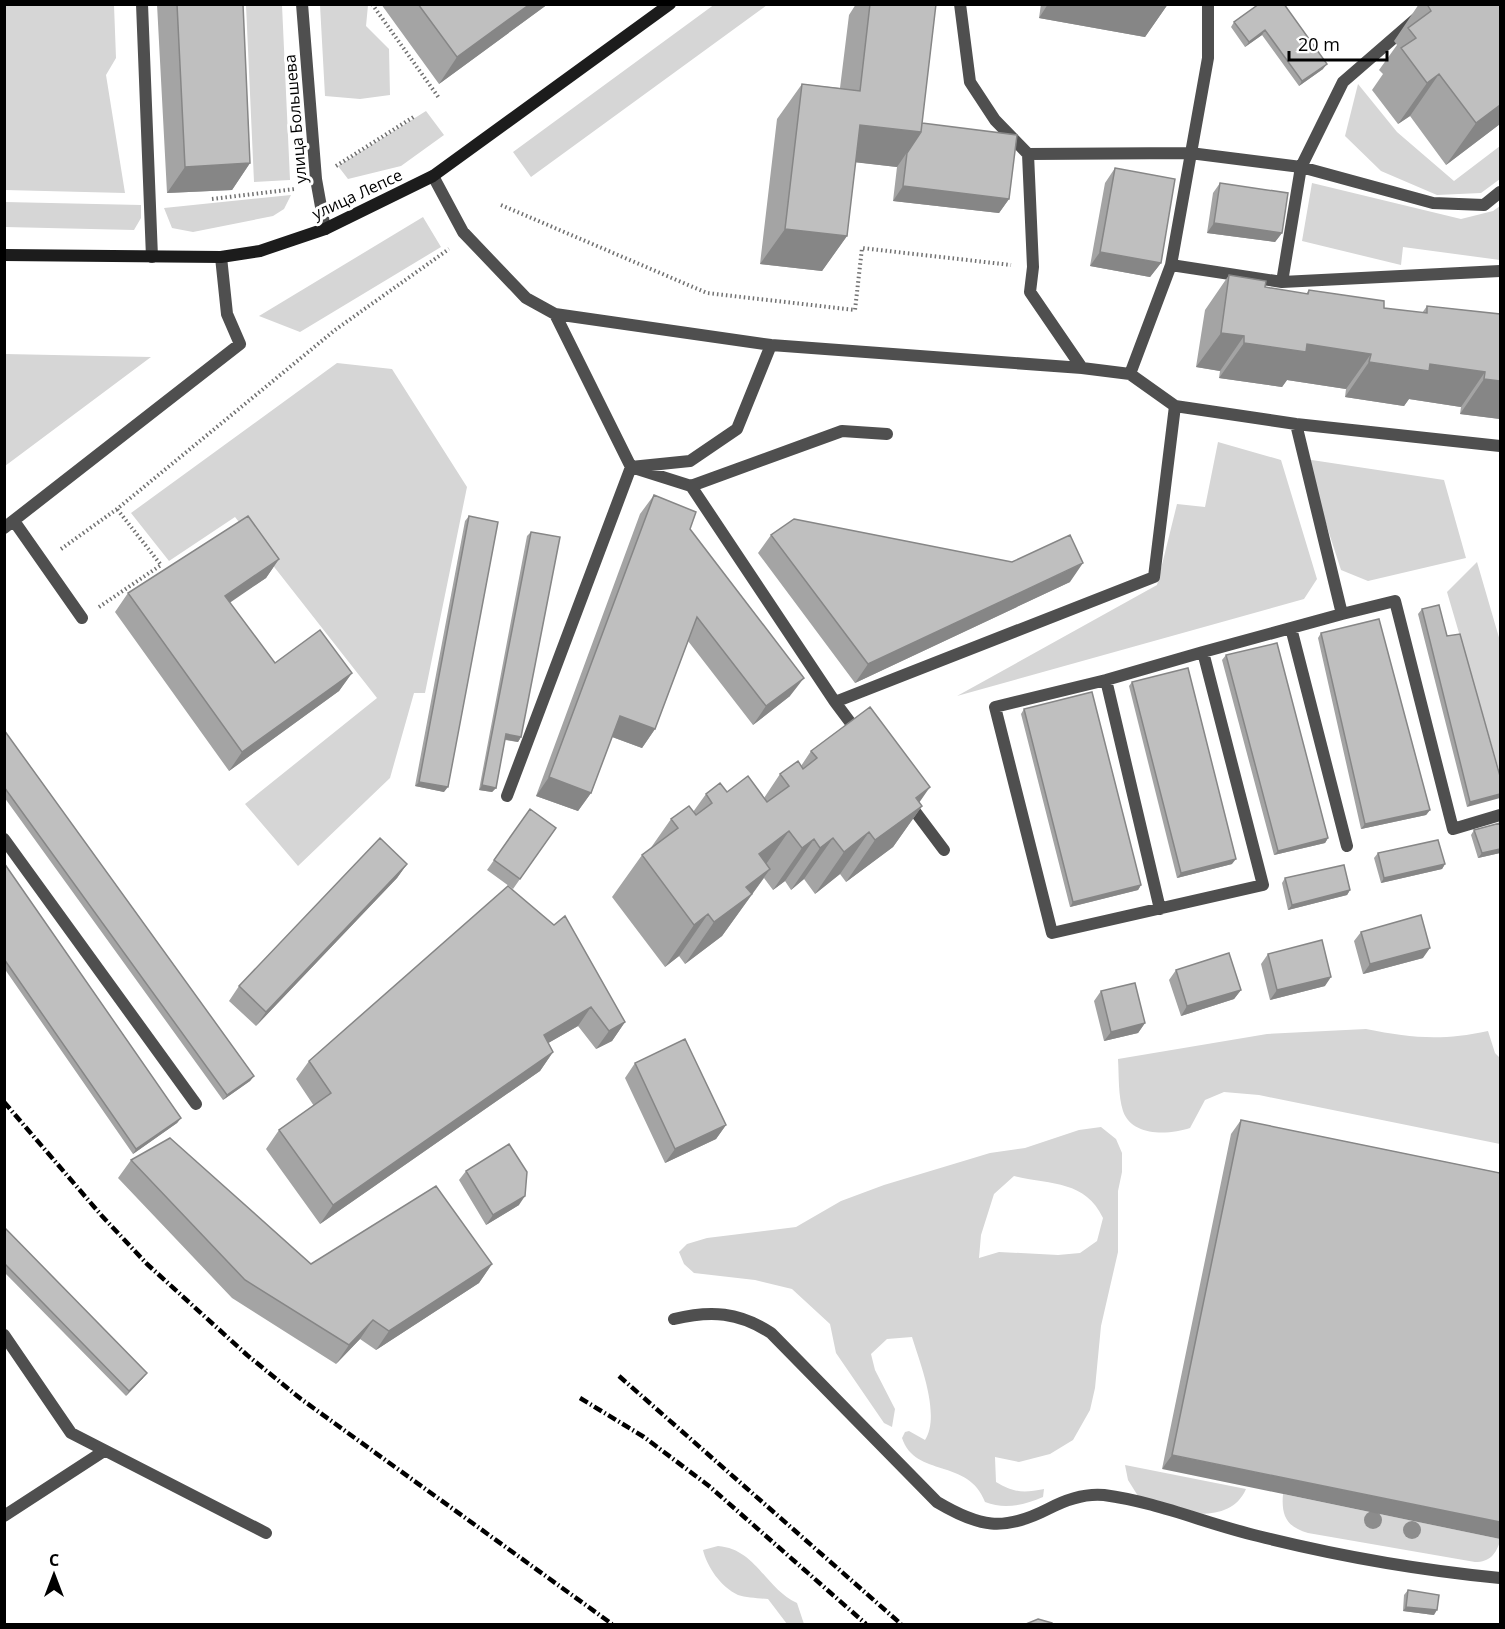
<svg xmlns="http://www.w3.org/2000/svg" width="1505" height="1629" viewBox="0 0 1505 1629" font-family="'Open Sans',sans-serif">
<style>
.green{fill:#d6d6d6;fill-rule:evenodd}
.lines{fill:none;stroke-linecap:round;stroke-linejoin:round}
.path{stroke:#717171;stroke-width:4;stroke-dasharray:1.5 3;stroke-linecap:butt}
.lane{stroke:#4f4f4f;stroke-width:12}
.street{stroke:#4f4f4f;stroke-width:12}
.secondary{stroke:#1c1c1c;stroke-width:12}
.rail{stroke:#000;stroke-width:4.5;stroke-dasharray:9 3 1.5 3;stroke-linecap:butt}
.tree{fill:#8c8c8c}
.wall{fill:#a4a4a4}
.shaded-wall{fill:#868686}
.building{fill:#bfbfbf;stroke:#868686;stroke-width:1.5}
.labels{text-anchor:middle;dominant-baseline:central;stroke-width:6;stroke-linejoin:round;paint-order:stroke}
.street-label{font-size:16px;fill:#000;stroke:#fff}
</style>
<rect width="100%" height="100%" fill="#fff"/>
<!-- green -->
<path class="green" d="M5 4 114 5 116 58 106 75 125 193 5 190Z
M715 4 767 5 531 177 513 152Z
M246 5H282L290 180 254 182Z
M320 5H368L366 26 389 49 390 95 360 99 325 96Z
M1358 84 1397 132 1454 181 1500 146V179L1481 193 1437 195 1381 171 1345 136Z
M426 111 444 135 401 166 348 179 338 166Z
M1312 183 1461 219 1493 211 1500 206V260L1403 247 1401 265 1302 241Z
M291 195 284 209 273 216 193 232 172 228 164 208Z
M5 202 141 205V218L134 230 5 227Z
M423 217 441 247 300 332 259 316Z
M5 354 151 357 5 466Z
M337 363 392 369 467 487 425 693H414L390 778 298 866 245 804 377 698 235 517 169 561 131 513Z
M1218 442 1281 460 1317 579 1304 599 957 696 1157 585 1177 504 1205 507Z
M1305 459 1444 480 1466 558 1368 581 1341 570Z
M1477 562 1500 641V773L1447 592Z
M1366 1029C1411 1038 1442 1041 1488 1031L1495 1053 1500 1058V1144L1259 1095 1224 1092 1205 1100 1190 1128C1169 1135 1132 1137 1123 1111 1118 1096 1119 1075 1118 1059L1267 1034Z
M1101 1127 1116 1139 1122 1153V1172L1118 1191V1252L1101 1326 1095 1388 1090 1410 1073 1440 1050 1454 1019 1462 995 1457 996 1482C1014 1493 1024 1493 1044 1489L1043 1497C1024 1505 1005 1510 985 1502 969 1458 915 1478 902 1438L905 1432 909 1431 925 1440C941 1415 920 1363 912 1337L887 1339 871 1354 875 1370 895 1409 892 1427 884 1423 836 1353 830 1324 792 1289 755 1280 694 1273 684 1264 679 1252 687 1244 707 1238 796 1227 841 1201 884 1185 990 1153 1025 1148 1079 1130ZM1014 1176C1051 1185 1085 1180 1103 1218L1097 1241 1080 1253 1058 1255 999 1252 979 1258 981 1235 994 1194Z
M1125 1465 1246 1489C1229 1528 1174 1511 1143 1504L1128 1480Z
M1283 1494 1500 1539V1541C1496 1554 1490 1562 1475 1562L1308 1533C1287 1527 1281 1516 1283 1494Z
M718 1546C756 1549 765 1588 797 1603L804 1624H787L768 1599C759 1598 746 1598 738 1595 721 1587 707 1567 703 1550Z"/>
<g class="lines">
<!-- path -->
<path class="path" d="M372 4 439 98
M336 166 415 116
M212 199 295 189
M501 205 707 293 855 310 862 248 1011 265
M61 549 117 509 335 330 449 249
M99 607 161 565 117 509"/>
<!-- lane -->
<path class="lane" d="M142 4 152 257
M960 4 970 82 995 120 1028 154 1190 153 1301 167 1433 203 1484 205 1500 192
M1208 4V58L1171 265 1282 282 1500 271
M1028 154 1033 267 1030 292 1082 368 1130 374
M433 176 463 232 526 298 555 314 631 467 691 486 842 431 887 434
M1171 265 1130 374 1175 406 1296 424 1500 446
M1282 282 1301 167 1343 82 1433 4
M555 314 771 345 1082 368
M691 486 835 702 1154 577 1175 406
M14 521 82 618
M4 528 240 344 227 314 221 257
M1342 614 1395 601 1453 829 1500 815
M1291 628 1347 846
M1203 652 1263 885 1052 933 995 707 1106 680Z
M1203 652 1342 614 1296 424
M1106 680 1160 909
M835 702 859 734
M507 796 631 467 690 461 737 429 771 345
M908 802 944 850
M4 839 196 1104
M674 1319C711 1310 739 1312 771 1333L937 1502C979 1527 1003 1532 1048 1509 1065 1500 1083 1493 1104 1495 1157 1502 1207 1524 1258 1536 1338 1556 1418 1570 1500 1578
M4 1335 71 1433 266 1533
M4 1516 104 1451"/>
<!-- street -->
<path class="street" d="M302 4 316 179 325 229"/>
<!-- secondary -->
<path class="secondary" d="M4 255 221 257 260 251 325 229 433 176 670 4"/>
<!-- rail -->
<path class="rail" d="M4 1102 102 1216 147 1264 247 1355 301 1399 612 1624
M619 1376 901 1624
M580 1398 644 1437 709 1486 866 1624"/>
</g>
<!-- trees -->
<g class="tree">
<circle cx="1373" cy="1520" r="9"/>
<circle cx="1412" cy="1530" r="9"/>
</g>
<!-- wall -->
<path class="wall" d="M157 4H243L250 163 232 190 167 193Z
M381 4H548L439 84Z
M856 4H936L922 123 1009 199 999 213 893 201 897 167 855 162 847 236 822 271 760 264 777 119 802 84 840 88 849 15Z
M1041 4H1168L1145 37 1039 18Z
M1259 4 1323 69 1299 86 1262 35 1245 47 1231 27 1234 22Z
M1419 4H1500V124L1446 165 1410 116 1398 124 1372 90 1383 74 1379 70 1397 45 1394 41Z
M1115 168 1161 263 1150 277 1090 266 1105 183Z
M1220 183 1282 233 1275 242 1207 233 1213 193Z
M1229 275 1265 287 1306 294 1309 290 1384 308 1422 313 1427 306 1500 314V419L1460 414 1461 407 1409 399 1404 406 1345 397 1346 389 1287 380 1282 387 1219 378 1220 371 1196 367 1205 310Z
M654 495 690 529 790 696 753 725 688 641 655 729 642 748 612 737 591 793 578 811 536 796 640 514Z
M469 516 444 792 415 786 465 521Z
M531 532 521 737 518 742 505 740 496 788 492 792 479 790 527 536Z
M771 535 1070 582 855 683 758 553Z
M279 559 266 578 229 602 275 663 352 673 339 691 229 771 115 612 128 593Z
M1422 609 1447 636 1500 776 1467 807 1418 614Z
M1321 633 1430 810 1426 815 1361 829 1318 638Z
M1226 655 1328 838 1325 843 1274 855 1222 660Z
M1132 682 1232 864 1177 878 1129 686Z
M1024 709 1141 885 1138 890 1070 907 1021 714Z
M4 730 254 1076 250 1081 223 1100 4 797Z
M811 751 919 802 922 806 893 847 846 882 840 874 815 894 804 879 791 890 785 881 773 890 764 878 722 936 685 964 679 956 665 967 612 897 642 855 650 849 671 819 693 812 706 794 727 792 764 798 780 774 801 766Z
M530 809 556 828 513 889 487 870Z
M1474 830 1500 853 1478 858 1471 835Z
M1378 853 1445 864 1442 869 1381 883 1374 858Z
M4 863 181 1118 177 1123 133 1154 4 968Z
M407 864 397 878 256 1026 229 1001 239 986Z
M1285 878 1350 890 1347 895 1288 910 1282 883Z
M508 886 625 1022 612 1041 596 1049 578 1026 548 1043 553 1052 540 1071 320 1224 266 1149 279 1130 314 1106 296 1079 309 1061Z
M1361 932 1423 958 1363 974 1354 941Z
M1268 954 1325 986 1270 1000 1261 964Z
M1176 970 1241 990 1234 999 1181 1016 1169 980Z
M1101 991 1145 1023 1138 1033 1104 1041 1094 1001Z
M635 1063 726 1125 716 1139 665 1163 625 1078Z
M1241 1120 1500 1173 1162 1469 1231 1134Z
M131 1160 311 1264H492L479 1283 376 1350 360 1339 336 1364 232 1298 118 1178Z
M466 1171 519 1205 486 1225 459 1180Z
M4 1227 143 1378 126 1396 4 1272Z
M1408 1590 1434 1615 1403 1611 1404 1595Z"/>
<!-- shaded-wall -->
<path class="shaded-wall" d="M530 4H548L439 84 457 57Z
M1048 4H1168L1145 37 1039 18Z
M1265 30 1262 35 1245 47 1249 42Z
M1327 64 1323 69 1299 86 1302 81Z
M1439 74 1410 116 1398 124 1427 83Z
M1500 105V124L1446 165 1476 123Z
M860 125 921 132 897 167 835 160Z
M250 163 232 190 167 193 185 167Z
M903 186 1009 199 999 213 893 201Z
M1214 223 1282 233 1275 242 1207 233Z
M785 229 847 236 822 271 760 264Z
M1100 252 1161 263 1150 277 1090 266Z
M1221 333 1244 336 1220 371 1196 367Z
M1244 343 1307 344 1371 354 1346 389 1287 380 1282 387 1219 378Z
M1369 362 1430 364 1485 372 1461 407 1409 399 1404 406 1345 397Z
M1484 379 1500 381V419L1460 414Z
M279 559 266 578 212 615 225 596Z
M1083 563 1070 582 855 683 868 664Z
M352 673 339 691 229 771 242 752Z
M804 678 790 696 753 725 766 706Z
M620 716 655 729 642 748 607 735Z
M506 734 521 737 518 742 503 739Z
M549 777 591 793 578 811 536 796Z
M419 782 448 787 444 792 415 786Z
M482 785 496 788 492 792 479 790Z
M930 787 912 813 922 806 893 847 846 882 875 840 916 798Z
M1500 794V798L1467 807 1470 802Z
M1430 810 1426 815 1361 829 1365 824Z
M789 831 760 873 759 854Z
M869 832 840 874 815 894 844 852Z
M833 838 804 879 791 890 820 848Z
M1328 838 1325 843 1274 855 1278 851Z
M814 839 785 881 773 890 802 848Z
M1500 849V853L1478 858 1482 853Z
M1236 859 1232 864 1177 878 1181 873Z
M407 864 397 878 256 1026 266 1012Z
M1445 864 1442 869 1381 883 1384 878Z
M770 869 722 936 685 964 714 922 746 887Z
M1141 885 1138 890 1070 907 1073 902Z
M1350 890 1347 895 1288 910 1292 905Z
M708 914 679 956 665 967 694 925Z
M1430 948 1423 958 1363 974 1370 964Z
M1331 977 1325 986 1270 1000 1277 990Z
M1241 990 1234 999 1181 1016 1187 1006Z
M591 1007 578 1026 531 1053 544 1035Z
M625 1022 612 1041 596 1049 609 1031Z
M1145 1023 1138 1033 1104 1041 1111 1032Z
M553 1052 540 1071 320 1224 333 1205Z
M254 1076 250 1081 223 1100 227 1095Z
M181 1118 177 1123 133 1154 136 1149Z
M726 1125 716 1139 665 1163 675 1149Z
M525 1196 519 1205 486 1225 493 1215Z
M492 1264 479 1283 376 1350 389 1331Z
M373 1320 360 1339 336 1364 349 1345Z
M147 1373 143 1378 126 1396 129 1391Z
M1172 1455 1500 1522V1539L1162 1469Z
M1406 1607 1437 1610 1434 1615 1403 1611Z"/>
<!-- building -->
<path class="building" d="M177 4H243L250 163 185 167Z
M418 4H530L457 57Z
M870 4H936L921 132 860 125 847 236 785 229 802 84 860 91Z
M1259 4H1284L1327 64 1302 81 1265 30 1249 42 1234 22Z
M1427 4H1500V105L1476 123 1439 74 1427 83 1401 48 1416 38 1408 28 1431 11Z
M922 123 1017 135 1009 199 903 186 907 153 921 132Z
M1115 168 1175 179 1161 263 1100 252Z
M1220 183 1288 193 1282 233 1214 223Z
M1229 275 1266 281 1265 287 1308 294 1309 290 1384 301V308L1427 313V306L1500 314V381L1484 379 1485 372 1430 364 1429 371 1369 362 1371 354 1307 344 1306 352 1244 343V336L1221 333Z
M654 495 696 512 690 529 804 678 766 706 697 617 655 729 620 716 591 793 549 777Z
M248 516 279 559 225 596 275 663 320 630 352 673 242 752 128 593Z
M469 516 498 522 448 787 419 782Z
M794 519 1012 562 1070 535 1083 563 868 664 771 535Z
M531 532 560 537 521 737 506 734 496 788 482 785Z
M1439 605 1447 636 1460 634 1500 776V794L1470 802 1422 609Z
M1379 619 1430 810 1365 824 1321 633Z
M1277 643 1328 838 1278 851 1226 655Z
M1188 668 1236 859 1181 873 1132 682Z
M1092 692 1141 885 1073 902 1024 709Z
M870 707 930 787 916 798 922 806 875 840 869 832 844 852 833 838 820 848 814 839 802 848 789 831 759 854 770 869 746 887 752 894 714 922 708 914 694 925 642 855 678 828 671 819 689 806 696 815 712 803 706 794 720 783 727 792 748 776 767 802 789 786 780 774 798 761 803 769 817 758 811 751Z
M4 730 254 1076 227 1095 4 787Z
M530 809 556 828 520 879 494 860Z
M1500 823V849L1482 853 1474 830Z
M380 838 407 864 266 1012 239 986Z
M1438 840 1445 864 1384 878 1378 853Z
M4 863 181 1118 136 1149 4 959Z
M1344 865 1350 890 1292 905 1285 878Z
M508 886 554 925 565 916 625 1022 609 1031 591 1007 544 1035 553 1052 333 1205 279 1130 331 1093 309 1061Z
M1421 915 1430 948 1370 964 1361 932Z
M1322 940 1331 977 1277 990 1268 954Z
M1229 953 1241 990 1187 1006 1176 970Z
M1135 983 1145 1023 1111 1032 1101 991Z
M685 1039 726 1125 675 1149 635 1063Z
M1241 1120 1500 1173V1522L1172 1455Z
M170 1138 311 1264 436 1186 492 1264 389 1331 373 1320 349 1345 245 1280 131 1160Z
M509 1144 527 1172 525 1196 493 1215 466 1171Z
M4 1227 147 1373 129 1391 4 1263Z
M1408 1590 1439 1595 1437 1610 1406 1607Z
M1038 1619 1052 1623 1053 1624H1026Z"/>
<g class="labels">
<!-- street labels -->
<g class="street-label">
<text transform="translate(295 119) rotate(-95)">улица Большева</text>
<text transform="translate(357 194) rotate(-25)">улица Лепсе</text>
</g>
</g>
<!-- border -->
<rect width="1505" height="1629" fill="none" stroke="#000000" stroke-width="12"/>
<!-- north arrow -->
<g transform="translate(54 1575)" stroke="#ffffff" stroke-width="4.5" paint-order="stroke">
<path d="M0-4.5L10 22L0 15L-10 22Z" fill="#000000"/>
<text y="-9" font-size="16" font-weight="bold" text-anchor="middle" fill="#000000">С</text>
</g>
<!-- scale -->
<path d="M1289 51v9h98v-9" fill="none" stroke="#000000" stroke-width="3"/>
<text x="1298" y="51" font-size="18" fill="#000000" stroke="#ffffff" stroke-width="4.5" paint-order="stroke">20 m</text>
</svg>
